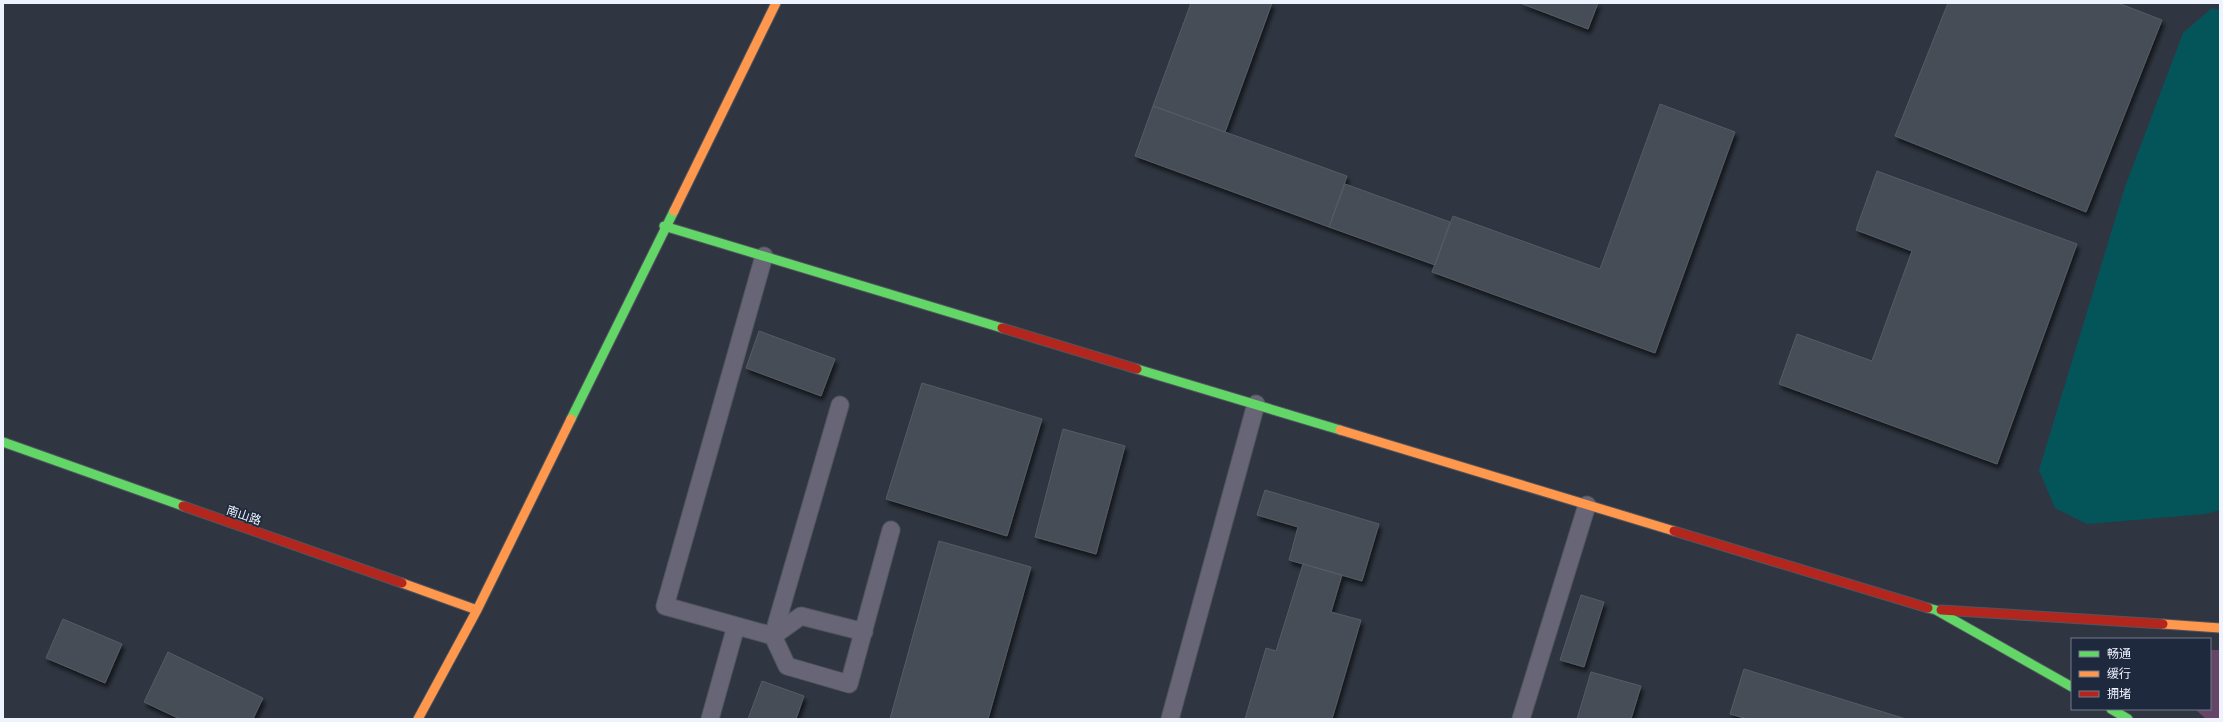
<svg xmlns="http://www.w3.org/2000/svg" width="2223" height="722" viewBox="0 0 2223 722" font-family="Inter,'Noto Sans SC',sans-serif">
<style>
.green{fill:#664667}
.water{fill:#04555a}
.building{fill:#474e56;stroke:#545c64;filter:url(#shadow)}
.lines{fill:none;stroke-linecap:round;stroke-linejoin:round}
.lane-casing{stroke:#50555e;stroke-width:19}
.fast-casing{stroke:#50555e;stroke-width:11}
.slow-casing{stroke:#50555e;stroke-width:11}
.jam-casing{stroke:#50555e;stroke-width:11}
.lane{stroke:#686676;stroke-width:17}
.fast{stroke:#63d668;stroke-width:9}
.slow{stroke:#ff974d;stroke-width:9}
.jam{stroke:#b3261e;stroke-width:9}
.labels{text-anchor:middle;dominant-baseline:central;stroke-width:3.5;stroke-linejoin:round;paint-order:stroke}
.street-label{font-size:12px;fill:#eef3fe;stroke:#1f293d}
</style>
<defs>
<filter id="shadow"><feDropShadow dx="2.5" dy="4.5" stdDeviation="2" flood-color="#0009"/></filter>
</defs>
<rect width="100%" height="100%" fill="#303641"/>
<!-- green -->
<path class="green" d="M2210 650H2220V719H2206L2195 709H2210Z"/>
<!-- water -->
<path class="water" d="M2212 8 2220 10V510L2205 514 2087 524 2055 508 2039 470 2125 187 2183 33Z"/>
<!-- building -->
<path class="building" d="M1191 3H1272L1225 132 1153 106Z
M1520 3H1598L1588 29Z
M1948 3H2118L2162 20 2086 212 1895 136Z
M1660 104 1735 132 1655 353 1432 272 1453 216 1600 269Z
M1153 106 1347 176 1329 227 1135 156Z
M1877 171 2077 244 1997 464 1779 384 1797 334 1872 361 1912 251 1856 230Z
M1345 184 1450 222 1435 265 1329 227Z
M759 331 835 359 821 396 746 368Z
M922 383 1042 419 1007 536 886 499Z
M1063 429 1125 446 1096 554 1035 537Z
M1265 490 1379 524 1362 581 1289 560 1298 527 1257 515Z
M939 541 1031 567 988 719H890Z
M1303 564 1342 575 1331 612 1361 620 1332 719H1245L1266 648 1276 651Z
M1581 595 1604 602 1584 667 1560 660Z
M63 619 122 644 105 683 46 658Z
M168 652 263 698 253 719H180L144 702Z
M1744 669 1906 719H1748L1730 714Z
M1591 672 1641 686 1631 719H1577Z
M762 681 804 696 796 719H748Z"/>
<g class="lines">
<!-- lane casing -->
<g class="lane-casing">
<path id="lane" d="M764 256 665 606 773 636 787 666 849 684 891 530
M840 405 773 636 801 616 864 632
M710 719 736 626
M1170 719 1256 404
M1521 719 1587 505"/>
</g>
<!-- fast casing -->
<g class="fast-casing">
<path id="fast" d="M664 226 1002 328
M1137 369 1340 430
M571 419 674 211
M3 442 183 506
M1928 608 1936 610 2072 687
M2111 709 2128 719"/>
</g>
<!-- slow casing -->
<g class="slow-casing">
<path id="slow" d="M674 211 776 3
M1340 430 1674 531
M402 583 477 610
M2163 624 2220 628
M418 719 477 610 571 419"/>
</g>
<!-- jam casing -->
<g class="jam-casing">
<path id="jam" d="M1002 328 1137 369
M183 506 402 583
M1674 531 1928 608
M1941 610 2163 624"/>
</g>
<!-- lane -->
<use href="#lane" class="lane"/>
<!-- fast -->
<use href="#fast" class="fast"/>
<!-- slow -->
<use href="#slow" class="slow"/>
<!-- jam -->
<use href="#jam" class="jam"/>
</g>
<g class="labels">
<!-- street labels -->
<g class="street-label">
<text transform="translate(244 515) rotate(19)">南山路</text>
</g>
</g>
<!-- border -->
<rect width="2223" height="722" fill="none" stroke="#eef3fe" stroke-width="8"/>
<!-- legend -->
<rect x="2071" y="638" width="140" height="72" fill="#1f293d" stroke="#727a8a"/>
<rect x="2079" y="651" width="20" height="6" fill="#63d668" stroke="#727a8a"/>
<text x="2107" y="658" font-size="12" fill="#eef3fe">畅通</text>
<rect x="2079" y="671" width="20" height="6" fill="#ff974d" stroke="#727a8a"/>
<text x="2107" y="678" font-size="12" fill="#eef3fe">缓行</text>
<rect x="2079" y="691" width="20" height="6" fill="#b3261e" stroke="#727a8a"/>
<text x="2107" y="698" font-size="12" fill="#eef3fe">拥堵</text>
</svg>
